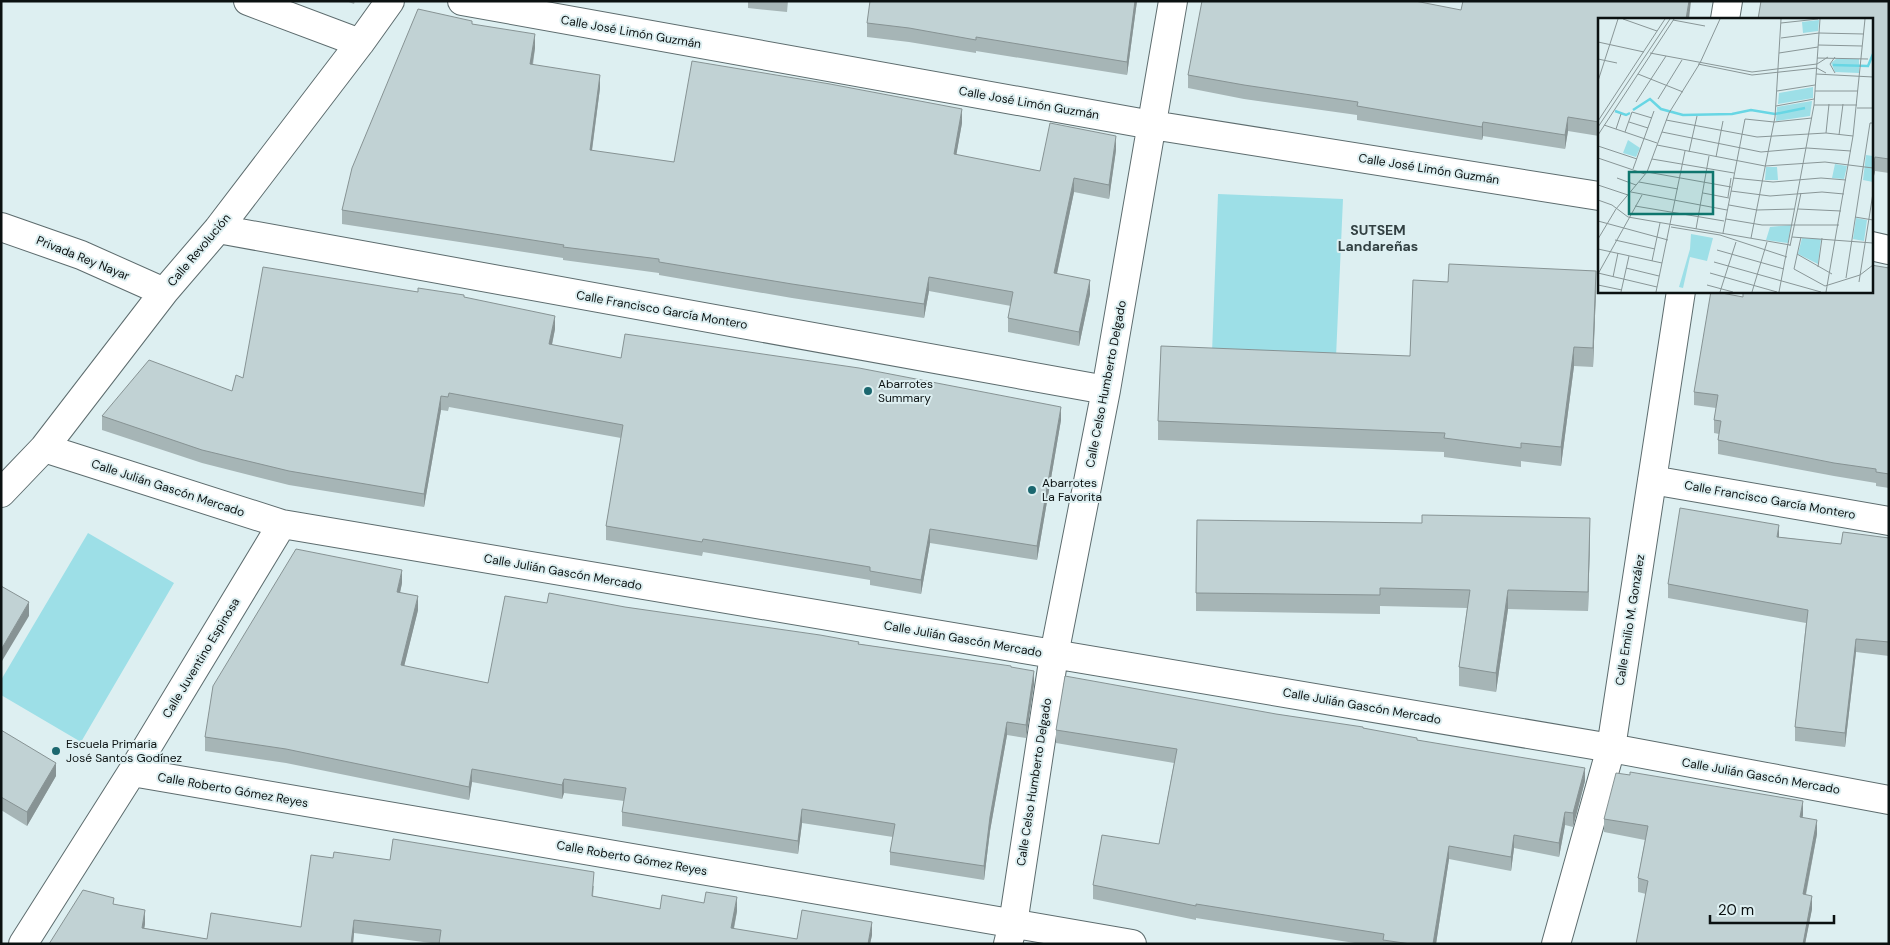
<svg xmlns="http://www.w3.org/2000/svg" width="1890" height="945" viewBox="0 0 1890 945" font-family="'DM Sans',sans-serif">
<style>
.green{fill:#9ddfe7}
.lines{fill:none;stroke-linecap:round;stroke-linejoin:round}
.minor-casing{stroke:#5d6c6e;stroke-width:30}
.minor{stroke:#fff;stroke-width:28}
.wall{fill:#a6b5b6}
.shaded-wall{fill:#879394}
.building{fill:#c1d2d4;stroke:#879394}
.poi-dot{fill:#1b676f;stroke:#ddeff1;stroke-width:2}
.labels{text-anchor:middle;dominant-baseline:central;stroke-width:4;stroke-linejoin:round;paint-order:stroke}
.street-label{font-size:12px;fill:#0b1111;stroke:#ddeff1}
.poi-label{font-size:12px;fill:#0b1111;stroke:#ddeff1;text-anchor:start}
.neighbourhood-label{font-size:14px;font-weight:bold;fill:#324042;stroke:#ddeff1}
.inset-river{fill:none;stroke:#68d6e4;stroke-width:2.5}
.inset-road{fill:none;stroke:#899697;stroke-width:1}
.view{fill:#0f766e;fill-opacity:0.15;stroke:#0f766e;stroke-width:2.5}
.inset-edge{fill:none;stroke:#0b1111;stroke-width:2.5}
</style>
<rect width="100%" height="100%" fill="#ddeff1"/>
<!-- green -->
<path class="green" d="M1218 194 1343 199 1336 357 1212 353Z
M88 533 174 583 81 742 1 695V680Z"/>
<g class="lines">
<!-- minor casing -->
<g class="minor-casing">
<path id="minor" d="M248 1 360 43
M462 1 1152 125 1599 196
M1725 19 1728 1
M1 227 81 255 164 292
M218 229 1106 390
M1871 246 1889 250
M44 448 282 524 1611 748 1889 800
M1652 480 1889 521
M1 493 44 448 164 292 218 229 360 43 390 1
M132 772 1132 944
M23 944 132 772 282 524
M1008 944 1013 924 1054 655 1106 390 1173 1
M1556 944 1611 748 1681 291"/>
</g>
<!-- minor -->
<use href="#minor" class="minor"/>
</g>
<!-- wall -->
<path class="wall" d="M346 1H355L354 4Z
M748 1H788L787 12 748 8Z
M1137 1 1127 75 976 51V53L909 42 867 37V23Z
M1889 1V173L1875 171 1871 190V19Z
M1461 10 1599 19V136L1568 131 1565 149 1483 136 1482 140 1357 120V115L1244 99 1188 88V75Z
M472 24 535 48 533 65 600 88 592 151 674 162 962 123 956 155 1040 171 1116 150 1109 199 1074 192 1057 274 1090 294 1079 346 1008 332V318L1011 306 929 291 924 318 792 298 659 275V273L563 260V258L342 224V210Z
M1889 268V488L1876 486V483L1834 476 1718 454V440L1719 434 1714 433V420L1716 408 1694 405V392L1743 297Z
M1596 290 1593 367 1574 366 1561 466 1521 461V467L1444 457V452L1158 440V421L1410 356Z
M418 292 464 297 555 329 552 345 621 358 1061 420 1037 560 930 543 921 594 870 585V580L703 552 702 556 606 540V526L621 438 449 407 448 411 441 410 424 507 289 485 202 463 102 430V416L232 391 243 378Z
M1590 537 1588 611 1508 609 1496 692 1459 686V667L1467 608 1380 606V614L1196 611V593Z
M1779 537 1841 544 1889 538V656L1856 652 1845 747 1795 741V727L1806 623 1668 598V584Z
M402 583 400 593 418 610 404 666 488 683 547 603 625 607 859 644 1011 667 1034 684 1026 738 1007 735 990 831 984 880 890 865V852L893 837 802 823 798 854 622 826V812L624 801 564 793 562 799 472 782 469 800 286 763 205 751V737Z
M1276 714 1363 728 1417 740 1585 781 1573 827 1565 825 1559 857 1514 848 1511 871 1449 859 1436 944H1361L1196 918V920L1093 899V885L1159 844 1174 763 1056 743V730Z
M1 730 56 776 27 826 1 810Z
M1803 815 1802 817 1817 834 1806 895 1812 909 1805 944H1636L1646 894 1638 892V878L1645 840 1604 832V819Z
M333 858 390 860 594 886 593 896 660 909 737 911 734 929 797 939 872 935 870 944H439L354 933 353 944H49L114 905 145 924 144 928 207 939 301 927Z"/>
<!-- shaded-wall -->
<path class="shaded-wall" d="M1135 1H1137L1127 75V62Z
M1689 1H1691L1689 19H1686Z
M535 34V48L530 78V64Z
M600 75V88L590 164V150Z
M962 109V123L954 168V154Z
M1568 117V131L1565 149V135Z
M1483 122V136L1482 140V127Z
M1116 136V150L1109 199V185Z
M1875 157V171L1871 190V176Z
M1074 178V192L1054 287V273Z
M1596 271V290L1593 367V348Z
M929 277V291L924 318V304Z
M1090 280V294L1079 346V332Z
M555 316V329L549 358V344Z
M1574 347V366L1561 466V447Z
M441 396V410L424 507V494Z
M1061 407V420L1037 560V546Z
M1590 518V537L1588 611V592Z
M1779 525V538L1777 537Z
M930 529V543L921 594V580Z
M402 570V583L397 606V592Z
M1508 590V609L1496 692V673Z
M418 596V610L401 679V665Z
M29 602V616L2 661V648Z
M1856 639V652L1845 747V733Z
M1034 671V684L1026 738V725Z
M1007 722V735L990 831 984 880V866L990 817Z
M56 763V776L27 826V812Z
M1585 768V781L1573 827V813Z
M472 769V782L469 800V787Z
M564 779V793L562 799V785Z
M1803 801V815L1800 831V817Z
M802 809V823L798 854V841Z
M1565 812V825L1559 857V843Z
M1817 820V834L1803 908V894Z
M1514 835V848L1511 871V857Z
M1449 846V859L1436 944H1433Z
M1812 896V909L1805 944H1803Z
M737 897V911L731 942V928Z
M145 910V924L142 941V928Z
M354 920V933L353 944H351Z
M872 922V935L870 944H868Z"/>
<!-- building -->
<path class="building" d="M870 1H1135L1127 62 976 37V40L909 28 867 23Z
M1202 1H1415L1461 10 1463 1H1689L1686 19H1599V122L1568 117 1565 135 1483 122 1482 127 1357 106 1358 102 1244 85 1188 75Z
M1761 1H1889V159L1875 157 1871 176V19H1758Z
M418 9 472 21V24L535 34 530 64 600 75 590 150 674 162 692 61 830 84 962 109 954 154 1040 171 1050 123 1116 136 1109 185 1074 178 1054 273 1090 280 1079 332 1008 318 1013 292 929 277 924 304 792 284 659 262V259L563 247 564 245 342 210 352 168Z
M1449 264 1596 271 1593 348 1574 347 1561 447 1521 443V448L1444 438 1445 433 1158 421 1161 346 1410 356 1413 280 1448 282Z
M1871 265 1889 268V474L1876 472V469L1834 463 1718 440 1721 421 1714 420 1718 395 1694 392 1711 291 1743 297V291H1871Z
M263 267 418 292V288L464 295V297L555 316 549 344 621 358 625 334 859 368 1061 407 1037 546 930 529 921 580 870 571V567L703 539 702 542 606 526 623 425 449 393 448 397 441 396 424 494 289 471 202 450 102 416 149 360 232 391 236 375 243 378Z
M1680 508 1779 525 1777 537 1841 544 1843 532 1889 538V642L1856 639 1845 733 1795 727 1808 610 1668 584Z
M1422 515 1590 518 1588 592 1508 590 1496 673 1459 667 1470 590 1380 588V595L1196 593 1197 520 1422 523Z
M296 549 402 570 397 592 418 596 401 665 488 683 505 596 547 603 549 593 625 607 820 635 859 642 858 644 1011 666V667L1034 671 1026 725 1007 722 990 817 984 866 890 852 895 824 802 809 798 841 622 812 626 788 564 779 562 785 472 769 469 787 286 749 205 737 213 686Z
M1 586 29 602 2 648 1 647Z
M1065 676 1276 714 1363 727V728L1417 738V740L1585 768 1573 813 1565 812 1559 843 1514 835 1511 857 1449 846 1433 944H1411L1383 940 1384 934 1196 904V906L1093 885 1102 835 1159 844 1177 749 1056 730Z
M1 730 56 763 27 812 1 797Z
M1630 772 1803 801 1800 817 1817 820 1803 894 1812 896 1803 944H1636L1648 881 1638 878 1648 826 1604 819 1616 773 1630 775Z
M393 839 594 872 592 896 660 909 662 895 704 903 706 892 737 897 731 928 797 939 802 910 872 922 868 944H439L441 930 354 920 351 944H49L83 890 114 898 113 904 145 910 142 928 207 939 211 913 301 927 311 855 333 858 334 852 390 860Z"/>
<!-- markers -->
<g class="poi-dot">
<circle cx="868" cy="391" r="5"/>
<circle cx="1032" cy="490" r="5"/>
<circle cx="56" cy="751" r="5"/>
</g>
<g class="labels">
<!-- street labels -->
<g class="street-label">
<text transform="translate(631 32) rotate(10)">Calle José Limón Guzmán</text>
<text transform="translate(1029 103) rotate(10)">Calle José Limón Guzmán</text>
<text transform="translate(1429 169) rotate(9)">Calle José Limón Guzmán</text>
<text transform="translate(199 250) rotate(-50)">Calle Revolución</text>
<text transform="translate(83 258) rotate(22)">Privada Rey Nayar</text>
<text transform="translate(662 310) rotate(10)">Calle Francisco García Montero</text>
<text transform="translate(1106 384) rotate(-79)">Calle Celso Humberto Delgado</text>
<text transform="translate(168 488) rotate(18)">Calle Julián Gascón Mercado</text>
<text transform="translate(1770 500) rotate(10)">Calle Francisco García Montero</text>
<text transform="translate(563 572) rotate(10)">Calle Julián Gascón Mercado</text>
<text transform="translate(1630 620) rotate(-81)">Calle Emilio M. González</text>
<text transform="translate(963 639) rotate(10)">Calle Julián Gascón Mercado</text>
<text transform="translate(201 658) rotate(-59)">Calle Juventino Espinosa</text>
<text transform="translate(1362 706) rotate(10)">Calle Julián Gascón Mercado</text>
<text transform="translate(1761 776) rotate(10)">Calle Julián Gascón Mercado</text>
<text transform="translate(1034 782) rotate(-81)">Calle Celso Humberto Delgado</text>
<text transform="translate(233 790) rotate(10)">Calle Roberto Gómez Reyes</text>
<text transform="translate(632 858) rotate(10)">Calle Roberto Gómez Reyes</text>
</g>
<!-- poi labels -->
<g class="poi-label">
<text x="878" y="384">Abarrotes<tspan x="878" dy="14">Summary</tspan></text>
<text x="1042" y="483">Abarrotes<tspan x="1042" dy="14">La Favorita</tspan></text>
<text x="66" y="744">Escuela Primaria<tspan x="66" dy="14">José Santos Godínez</tspan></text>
</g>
<!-- neighbourhood labels -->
<g class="neighbourhood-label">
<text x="1378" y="230">SUTSEM<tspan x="1378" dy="16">Landareñas</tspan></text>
</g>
</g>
<!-- overview -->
<g transform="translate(1598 18)">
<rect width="275" height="275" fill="#ddeff1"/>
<path d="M221 2 220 13 205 15 204 4ZM238 41H261V55L237 54 233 45ZM215 69V80L180 86 181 75ZM214 83 212 98 178 103 179 89ZM30 122 42 130 38 139 25 135ZM268 137 275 138V164L265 162ZM237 146 249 148 246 161 234 160ZM168 149H179L180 162H167ZM258 200 269 202 266 223 255 221ZM193 207 190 225 168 222 172 209ZM93 216 115 220 109 243 92 239 85 270 81 269 92 231ZM204 220 223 221 220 246 200 236Z" fill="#9ddfe7"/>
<path class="inset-river" d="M235 47 270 48 275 36M35 92 52 81 63 91 85 97 134 96 153 92 177 96 207 90M17 93 28 97 32 95"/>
<path class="inset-road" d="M25 1 59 13M75 2 107 8M183 5 220 1M183 20 221 15 266 16M0 24 46 34M220 27 264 28M52 35 154 54 219 46 230 39M181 35 220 29M219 40 270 41M0 41 19 45M100 46 154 57 219 50 228 55M237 55 232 46 237 39M40 56 85 74M218 56 275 59M0 63 20 1M179 73 217 67M217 73H260M60 81 84 42M38 84 68 38M216 87H259M178 88 216 81M259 90H275M68 102 159 119 228 115 255 118M0 103 67 1M31 104 50 110M6 107 59 125M0 109 72 1M18 111 23 96M27 114 34 94 54 100M64 114 163 134 209 130 253 133M228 115 231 86M0 117 76 1M241 117 245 86M59 127 167 148 227 144 275 150M0 128 39 141M91 134 99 98M118 139 125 103M0 140 47 156M54 141 136 155M35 151 56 93M49 154 133 169M19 160 38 167M135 160 175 164 223 160 248 162M41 164 80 171M0 167 30 177M133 173 172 178 224 174 246 176M33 174 129 192M105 175 131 180M130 179 133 160M0 182 14 187 30 199 192 227M131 187 159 192 197 191M37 188 126 203M200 191 243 193M257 199 275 202M128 201 164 207H241M0 203 70 222M73 209 122 217 189 239M98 211 111 138M125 215 147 101 176 104 214 100M194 219 275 225M203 219 196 251 227 268 262 257 275 247M153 220 177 99 183 1M0 221 18 191 49 154 71 95 102 45 122 1M17 222 57 231M192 228 203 175M0 231 64 245M119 232 186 251M199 236 234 256M54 243 62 205M116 244 223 274M220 249 224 220M28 250 61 258M0 255 59 269M112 255 179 274M0 256 44 177M15 259 20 235M248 260 272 105H275M261 264 275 175M0 267 24 272M109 267 135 274M23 274 31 238M58 274 87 133M122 274 138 224M154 274 169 224M181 274 216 87 222 1M228 274 255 118 267 1"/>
<path class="view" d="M31 154H115V196H31Z"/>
<rect width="275" height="275" class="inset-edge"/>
</g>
<!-- border -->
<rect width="1890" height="945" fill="none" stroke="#0b1111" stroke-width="5"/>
<!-- scale -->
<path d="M1710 915v8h124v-8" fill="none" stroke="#0b1111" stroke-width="2.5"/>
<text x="1718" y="915" font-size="15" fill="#0b1111" stroke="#ddeff1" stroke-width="4" paint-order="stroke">20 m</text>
</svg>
